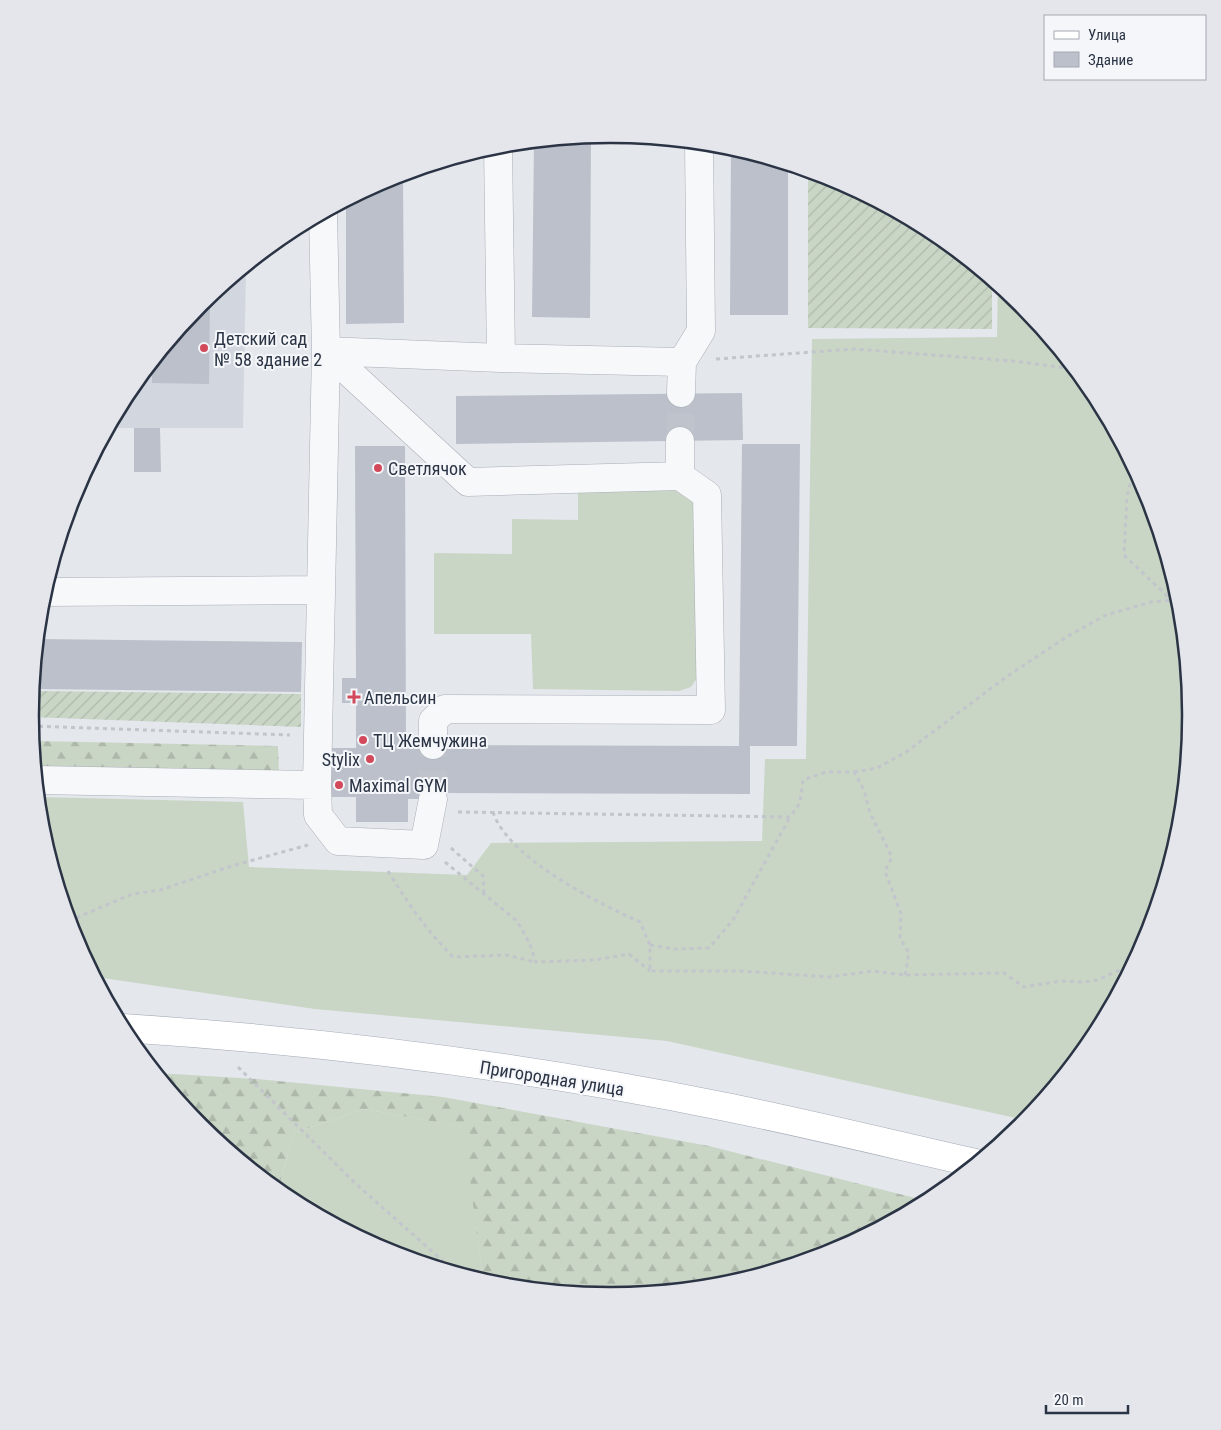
<svg xmlns="http://www.w3.org/2000/svg" width="1221" height="1430" viewBox="0 0 1221 1430" font-family="'Roboto Condensed',sans-serif">
<style>
.built{fill:#d2d6de}
.grass{fill:#c9d6c5}
.forest{fill:url(#forest-firs)}
.garden{fill:url(#garden-furrows)}
.building{fill:#bbc0ca}
.lines{fill:none;stroke-linecap:round;stroke-linejoin:round}
.minor-tunnel{stroke:#bfc3cb;stroke-width:28;stroke-dasharray:28 14;stroke-linecap:butt}
.minor-casing{stroke:#a9aeb7;stroke-width:29}
.major-casing{stroke:#a3abb8;stroke-width:29}
.path{stroke:#c2c5cb;stroke-width:3;stroke-dasharray:4 4;stroke-linecap:butt}
.minor{stroke:#f7f8fa;stroke-width:28}
.major{stroke:#fff;stroke-width:28}
.poi-dot{fill:#d1495b;stroke:#f4f6f9;stroke-width:2}
.labels{text-anchor:middle;dominant-baseline:central;stroke-width:4;stroke-linejoin:round;paint-order:stroke}
.poi-label{font-size:18px;fill:#2b3445;stroke:#f4f6f9;text-anchor:start}
.street-label{font-size:18px;fill:#2b3445;stroke:#f4f6f9}
.rim{fill:none;stroke:#2b3445;stroke-width:2.5}
</style>
<defs>
<pattern id="forest-firs" width="22" height="20" patternUnits="userSpaceOnUse" patternTransform="scale(1.25)"><rect width="22" height="20" fill="#c9d6c5"/><path d="M5 1l3.5 6h-7zM16 11l3.5 6h-7z" fill="#adb8ab"/></pattern>
<pattern id="garden-furrows" width="10" height="10" patternUnits="userSpaceOnUse" patternTransform="scale(1.25)"><rect width="10" height="10" fill="#c9d6c5"/><path d="M-1 1l2-2M0 10L10 0M9 11l2-2" fill="none" stroke="#adb8ab"/></pattern>
</defs>
<rect width="100%" height="100%" fill="#e4e7ec"/>
<!-- built -->
<path class="built" d="M246 267 243 428H109L128 392 200 304Z"/>
<!-- grass -->
<path class="grass" d="M998 285 1021 305 1093 393 1147 493 1180 602 1191 715 1180 829 1147 937 1093 1038 1025 1120 667 1041 315 1009 96 977 74 937 41 828 38 797 243 802 249 867 467 875 491 843 762 841 765 759H806L812 339 997 337Z
M676 488 694 502 698 677 691 687 679 691 533 689 531 634H434V553L512 554V519L578 520V491Z
M364 1109 464 1127 483 1280 388 1251 288 1198 278 1190 294 1133Z"/>
<!-- forest -->
<path class="forest" d="M33 741 278 746 279 773 35 766Z
M157 1073 257 1079 443 1097 709 1146 927 1201 832 1251 723 1284 610 1295 497 1284 483 1280 463 1127 364 1109 294 1133 278 1190 200 1125Z"/>
<!-- garden -->
<path class="garden" d="M808 171 833 179 933 232 992 281V329L808 328Z
M32 691 301 694V727L30 717Z"/>
<!-- building -->
<path class="building" d="M591 136 590 318 532 317 534 142Z
M731 148 788 165V315H730Z
M403 174 404 323 346 324V201L389 179Z
M210 297 209 384 152 383V364L200 304Z
M742 393 743 440 456 444V396Z
M134 428H160L161 472H134Z
M742 444H800L797 746H750V794L445 793V799H408V822H356V797H331L330 748H356V703H342V678H356L355 446H405L406 745 739 746Z
M37 639 302 642 301 692 33 689Z"/>
<g class="lines">
<!-- minor-tunnel -->
<path class="minor-tunnel" d="M680 441 681 393
M433 799V745"/>
<!-- minor casing -->
<g class="minor-casing">
<path id="minor" d="M326 351 468 482 680 476 707 495 711 710 445 709 433 721V745
M326 351 501 358 498 146
M501 358 682 362 681 393
M682 362 701 331 699 143
M680 476V441
M44 592 320 590
M36 780 317 785 318 815 338 841 424 845 433 799
M317 785 326 351 323 214"/>
</g>
<!-- major casing -->
<g class="major-casing">
<path id="major" d="M123 1028C323 1041 524 1066 721 1106 806 1123 891 1144 975 1163"/>
</g>
<!-- path -->
<path class="path" d="M716 359 854 349 1013 361 1074 369
M1134 468 1127 497 1124 555 1181 609
M31 726 290 735
M854 772 877 768 906 752 1006 677 1068 636 1106 615 1151 602 1173 600
M458 812 790 817 800 803 803 780 826 772H854L864 790 870 813 892 857 885 871 901 914 900 938 909 953 905 975
M493 812C508 858 598 903 640 922L650 945V971H741L829 977 873 971 905 975 1004 973 1024 987 1061 981 1084 982 1098 980 1117 971 1128 972
M451 848 483 876 484 895
M445 862 517 921 529 942 536 962 594 960 629 954 650 971
M388 871C407 902 427 931 453 957L506 955 535 962
M69 921 132 894 160 890 235 865 308 845
M650 945 675 949 709 948 733 920 790 817
M238 1067 355 1183 454 1271"/>
<!-- minor -->
<use href="#minor" class="minor"/>
<!-- major -->
<use href="#major" class="major"/>
</g>
<!-- markers -->
<g class="poi-dot">
<circle cx="204" cy="348" r="5"/>
<circle cx="378" cy="468" r="5"/>
<path d="M351.5 689.5h5v5h5v5h-5v5h-5v-5h-5v-5h5z"/>
<circle cx="363" cy="740" r="5"/>
<circle cx="370" cy="759" r="5"/>
<circle cx="339" cy="785" r="5"/>
</g>
<g class="labels">
<!-- poi labels -->
<g class="poi-label">
<text x="214" y="338">Детский сад<tspan x="214" dy="21">№ 58 здание 2</tspan></text>
<text x="388" y="468">Светлячок</text>
<text x="364" y="697">Апельсин</text>
<text x="373" y="740">ТЦ Жемчужина</text>
<text x="360" y="759" text-anchor="end">Stylix</text>
<text x="349" y="785">Maximal GYM</text>
</g>
<!-- street labels -->
<g class="street-label">
<text transform="translate(552 1078) rotate(9)">Пригородная улица</text>
</g>
</g>
<!-- crop -->
<path d="M0 0H1221V1430H0ZM610 143H611A571 571 0 0 1 1182 714V716A571 571 0 0 1 611 1287H610A571 571 0 0 1 39 716V714A571 571 0 0 1 610 143Z" fill="#e4e6eb" fill-rule="evenodd"/>
<path class="rim" d="M610 143H611A571 571 0 0 1 1182 714V716A571 571 0 0 1 611 1287H610A571 571 0 0 1 39 716V714A571 571 0 0 1 610 143Z"/>
<!-- legend -->
<rect x="1044" y="15" width="162" height="65" fill="#f4f6f9" stroke="#a4a8b1"/>
<rect x="1054" y="31" width="25" height="8" fill="#ffffff" stroke="#a4a8b1"/>
<text x="1088" y="40" font-size="15" fill="#2b3445">Улица</text>
<rect x="1054" y="52" width="25" height="15" fill="#bbc0ca" stroke="#a4a8b1"/>
<text x="1088" y="65" font-size="15" fill="#2b3445">Здание</text>
<!-- scale -->
<path d="M1046 1405v8h82v-8" fill="none" stroke="#2b3445" stroke-width="2.5"/>
<text x="1054" y="1405" font-size="15" fill="#2b3445" stroke="#f4f6f9" stroke-width="4" paint-order="stroke">20 m</text>
</svg>
